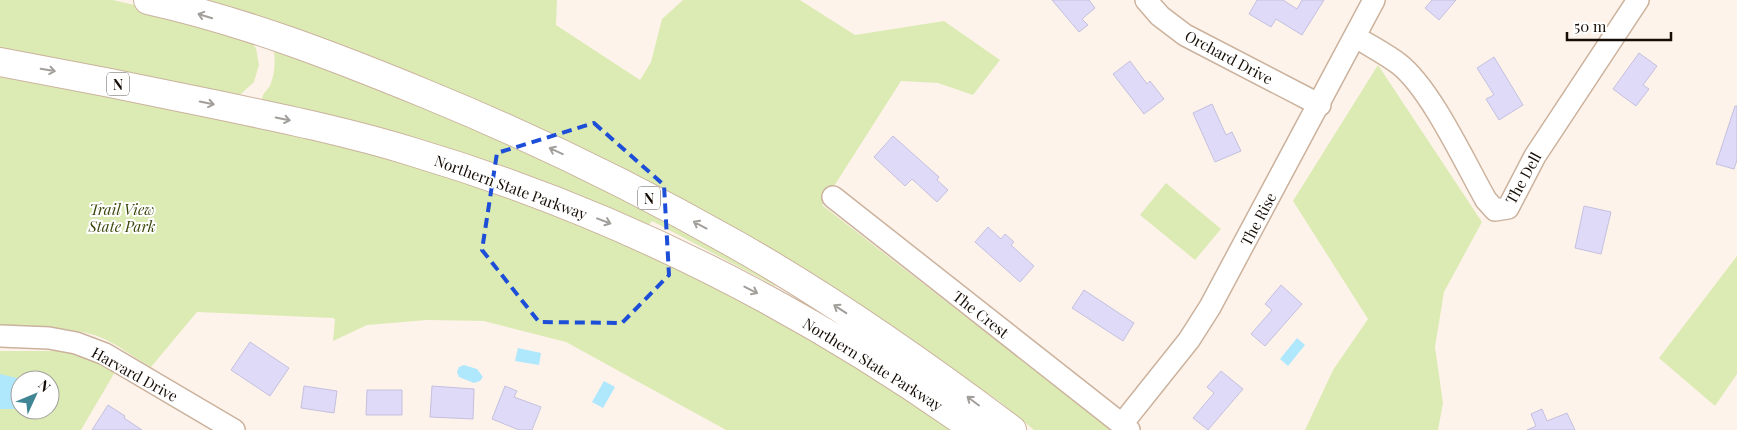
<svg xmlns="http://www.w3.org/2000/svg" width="1737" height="430" viewBox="0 0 1737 430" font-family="'Playfair Display',serif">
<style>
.green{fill:#dcebb4;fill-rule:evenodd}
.water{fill:#afe7fd}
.building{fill:#dedaf8;stroke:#c4c0de}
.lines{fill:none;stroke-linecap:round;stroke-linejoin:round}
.minor-casing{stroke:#cbb29d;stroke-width:24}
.highway-casing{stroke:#cbb29d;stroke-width:30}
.minor{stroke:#fff;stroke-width:21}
.highway{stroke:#fff;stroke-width:28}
.oneway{stroke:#a29f9b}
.marked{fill:none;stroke:#1d4ed8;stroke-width:4;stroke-dasharray:10 6;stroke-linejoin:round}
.labels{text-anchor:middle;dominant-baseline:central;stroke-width:4;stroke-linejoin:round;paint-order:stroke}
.shield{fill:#fff;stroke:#5c5651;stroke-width:1}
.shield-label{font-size:14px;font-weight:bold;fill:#160e06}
.street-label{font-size:15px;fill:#160e06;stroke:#fff}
.park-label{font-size:15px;font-style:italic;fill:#3a4609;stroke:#fff}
</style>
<rect width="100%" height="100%" fill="#fef3eb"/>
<!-- green -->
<path class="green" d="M0 0H113L223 26 244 34 256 48 259 65 254 82 241 94 226 97 0 50Z
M186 0H557L556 25 640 80 651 62 662 19 683 0H800L855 35 944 21 1000 60 973 95 938 83 901 81 822 205 1111 430H1034L999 401 810 274Z
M278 47 383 85 655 213 780 284 775 286 652 221 647 227 270 106 262 100C262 92 269 90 271 83 275 72 275 62 274 51Z
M1378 65 1482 222 1444 292 1435 347 1443 403 1438 430H1305L1333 370 1368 319 1293 201Z
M0 77 53 86 93 90 341 143 546 208 740 293 963 430H726L566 342 484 321 427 320 367 325 333 341 335 319 332 318 197 312 151 367C132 357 117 343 97 336 68 326 31 328 0 327Z
M1166 183 1221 229 1195 260 1140 215Z
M1737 256V374L1715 406 1659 358Z
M0 351H62L85 354 115 372 81 430H0ZM20 380H50V410H20Z"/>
<!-- water -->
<path class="water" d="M1297 338 1305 345 1288 366 1280 359Z
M518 348 541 353 539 365 515 361Z
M464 365 477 369 483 377 480 381 474 383 459 377 457 372 459 367Z
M0 374 25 380H20V409H0Z
M604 381 615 387 603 408 592 402Z"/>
<!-- building -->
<path class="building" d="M1052 0H1089L1095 8 1082 19 1088 25 1079 32Z
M1257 0H1283L1297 9 1302 0H1324L1302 35 1276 19 1271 27 1249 14Z
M1432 0H1456L1439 20 1425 8Z
M1639 53 1657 66 1643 85 1649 89 1636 106 1613 89Z
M1494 57 1523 105 1499 120 1486 99 1494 95 1477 68Z
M1130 61 1147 84 1150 81 1164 99 1144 114 1113 74Z
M1212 104 1226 135 1232 132 1241 151 1215 162 1193 113Z
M1735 106H1737V160L1734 169 1716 164Z
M893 136 939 177 937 180 948 190 937 202 912 179 905 186 874 157Z
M1584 206 1611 212 1601 254 1575 248Z
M988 227 1001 239 1005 234 1014 242 1011 245 1034 266 1020 282 975 242Z
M1281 285 1302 304 1265 346 1251 334 1272 310 1265 304Z
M1084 290 1134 323 1123 341 1072 308Z
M250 342 289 368 270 396 231 370Z
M1221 371 1243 389 1208 430 1193 418 1214 393 1207 387Z
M304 386 337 391 334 413 301 408Z
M432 386 474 389 473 419 430 417Z
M505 386 517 391 514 397 541 407 532 430H519L492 419Z
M367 390H402V415H366Z
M108 405 125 416 124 418 142 430H92Z
M1542 409 1547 421 1567 413 1575 430H1527L1536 426 1531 414Z"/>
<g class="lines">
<!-- minor casing -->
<g class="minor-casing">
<path id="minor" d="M1146 0 1160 16 1185 35 1320 105
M1356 37C1370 46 1386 54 1399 64 1431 89 1465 163 1486 200L1495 210 1508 208 1535 156 1638 0
M833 197 1129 430
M0 336 49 338 76 343 105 354 234 430
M1122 424 1189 340 1210 307 1374 0"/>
</g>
<!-- highway casing -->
<g class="highway-casing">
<path id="highway" d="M148 0C243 21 336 57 426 94 531 137 634 187 733 243 831 298 923 363 1012 430
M0 62C71 75 142 89 213 104 280 118 348 132 413 152 615 212 804 308 975 430"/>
</g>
<!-- minor -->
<use href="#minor" class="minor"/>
<!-- highway -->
<use href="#highway" class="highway"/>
</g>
<!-- one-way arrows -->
<defs><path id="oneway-shaft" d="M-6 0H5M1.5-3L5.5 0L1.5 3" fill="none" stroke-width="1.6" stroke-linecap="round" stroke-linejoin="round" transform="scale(1.25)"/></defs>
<g class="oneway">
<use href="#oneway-shaft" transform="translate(205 16) rotate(-163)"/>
<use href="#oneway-shaft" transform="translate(48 70) rotate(10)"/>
<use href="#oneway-shaft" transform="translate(207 103) rotate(12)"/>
<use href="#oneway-shaft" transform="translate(283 119) rotate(12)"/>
<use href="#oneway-shaft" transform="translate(556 151) rotate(-155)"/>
<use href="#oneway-shaft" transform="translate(604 221) rotate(21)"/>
<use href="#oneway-shaft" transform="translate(700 225) rotate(-152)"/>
<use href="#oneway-shaft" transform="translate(751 290) rotate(27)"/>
<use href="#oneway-shaft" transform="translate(840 309) rotate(-147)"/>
<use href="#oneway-shaft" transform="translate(973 401) rotate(-143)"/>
</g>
<!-- marked area -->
<path class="marked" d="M594 123 664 185 669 275 622 323 539 322 482 250 497 153Z"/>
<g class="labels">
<!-- shield labels -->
<g class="shield">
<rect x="107" y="72.5" width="22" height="23" rx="4"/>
<rect x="638" y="186.5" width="22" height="23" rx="4"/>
</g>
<g class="shield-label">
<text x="118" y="84">N</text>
<text x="649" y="198">N</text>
</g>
<!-- street labels -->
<g class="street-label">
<text transform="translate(1229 57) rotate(28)">Orchard Drive</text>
<text transform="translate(1523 178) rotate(-61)">The Dell</text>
<text transform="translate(511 187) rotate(20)">Northern State Parkway</text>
<text transform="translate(1258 219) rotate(-62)">The Rise</text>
<text transform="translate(981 314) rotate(38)">The Crest</text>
<text transform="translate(873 364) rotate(32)">Northern State Parkway</text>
<text transform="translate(135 374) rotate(29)">Harvard Drive</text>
</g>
<!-- park labels -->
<g class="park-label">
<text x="122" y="209">Trail View<tspan x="122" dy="17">State Park</tspan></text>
</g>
</g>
<!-- north arrow -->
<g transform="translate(35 395) rotate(46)"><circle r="24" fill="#ffffff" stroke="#a29f9b"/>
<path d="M0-4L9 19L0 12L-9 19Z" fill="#408593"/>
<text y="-8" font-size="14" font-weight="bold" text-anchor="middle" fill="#160e06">N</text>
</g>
<!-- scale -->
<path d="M1567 32v8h104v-8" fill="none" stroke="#160e06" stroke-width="2.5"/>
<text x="1574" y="32" font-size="15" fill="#160e06" stroke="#ffffff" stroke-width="4" paint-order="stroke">50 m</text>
</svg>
